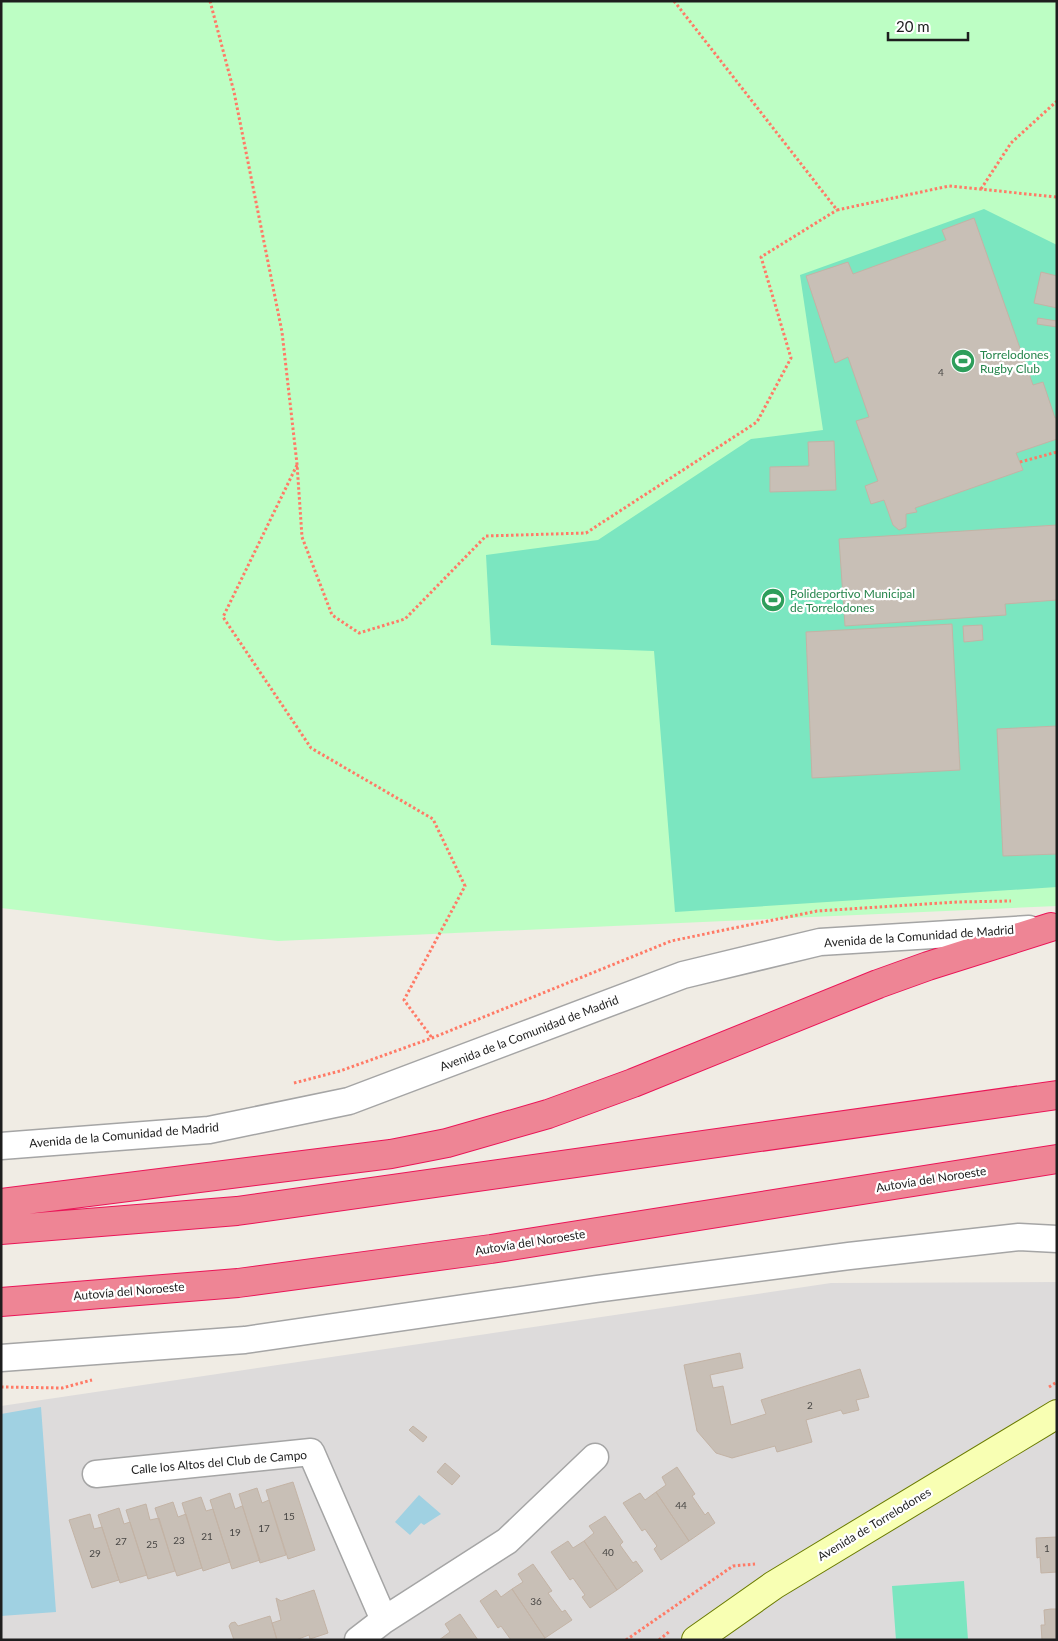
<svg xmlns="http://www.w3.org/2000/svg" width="1058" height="1641" viewBox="0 0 1058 1641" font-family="Lato,sans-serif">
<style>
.residential{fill:#dddbdb}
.park{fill:#bdfec4}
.pitch{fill:#7be6c0}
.water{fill:#a0d1e2}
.building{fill:#c8bfb6;stroke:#c3b3a5}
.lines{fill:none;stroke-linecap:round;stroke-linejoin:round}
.street-casing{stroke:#a5a5a5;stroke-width:29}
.secondary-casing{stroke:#6a7b00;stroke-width:30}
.highway-casing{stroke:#ea1557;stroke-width:30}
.path{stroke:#ff7a66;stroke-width:3;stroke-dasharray:2.5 2.5;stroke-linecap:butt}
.street{stroke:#fff;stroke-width:26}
.secondary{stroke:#f8ffb3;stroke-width:28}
.highway{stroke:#ee8595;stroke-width:28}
.labels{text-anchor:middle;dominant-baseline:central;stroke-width:4.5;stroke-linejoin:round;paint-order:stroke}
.number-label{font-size:10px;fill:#484644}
.leisure-label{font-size:12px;fill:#27864d;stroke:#fff;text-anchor:start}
.street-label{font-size:12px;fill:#1e1e1e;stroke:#fff}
</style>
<rect width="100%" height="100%" fill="#f0ece4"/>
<!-- residential -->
<path class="residential" d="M1057 1282V1640H1V1406L831 1283Z"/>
<!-- park -->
<path class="park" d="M1 1H1057V906L278 941 1 908Z"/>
<!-- pitch -->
<path class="pitch" d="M984 209 1057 245V887L675 912 654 651 491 645 486 555 598 540 751 439 823 430 800 275Z
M964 1581 968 1640H896L892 1586Z"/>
<!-- water -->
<path class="water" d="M41 1407 56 1612 1 1616V1414Z
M419 1495 441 1514 424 1525 421 1523 410 1535 395 1522Z"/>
<!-- building -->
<path class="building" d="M974 218 1033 385 1043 382 1055 418H1057V439L1016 453 1023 470 915 508 917 512 906 514V527L899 530 893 525 884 500 871 504 865 486 878 481 856 421 869 417 848 357 835 363 806 276 848 262 853 274 946 240 942 230Z
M1041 272 1057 276V308L1034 303Z
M1038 318 1057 321V327L1037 324Z
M834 441 836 490 770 492V467L809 466 808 442Z
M1057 525V600L1005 604 1006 615 845 626 839 539Z
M952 624 960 770 812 778 806 632Z
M982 625 983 640 964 642 963 626Z
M1057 726V854L1003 856 997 729Z
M740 1353 743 1368 710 1375 713 1388 723 1386 731 1425 766 1414 761 1400 860 1369 869 1397 856 1400 859 1410 843 1414 841 1410 806 1420 812 1442 777 1452 775 1446 732 1458 716 1453 697 1431 684 1365Z
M413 1426 427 1437 423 1442 409 1430Z
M445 1463 460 1476 452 1485 437 1472Z
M677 1467 695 1494 692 1496 705 1515 708 1512 715 1523 689 1541 656 1492 666 1485 662 1477Z
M293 1482 315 1550 288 1559 266 1490Z
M257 1488 262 1503 269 1500 286 1555 260 1563 239 1494Z
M656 1492 689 1541 661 1560 654 1549 657 1546 645 1529 642 1531 623 1503 640 1493 645 1500Z
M230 1493 235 1509 242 1506 243 1508 260 1560 232 1569 210 1500Z
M201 1497 206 1511 213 1509 230 1562 203 1571 182 1503Z
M173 1502 178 1517 186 1514 202 1568 177 1576 155 1508Z
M146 1504 150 1520 159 1518 175 1571 148 1579 126 1510Z
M119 1508 124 1524 130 1522 147 1575 120 1583 98 1515Z
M90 1514 94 1529 102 1527 119 1580 92 1588 69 1520Z
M605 1516 623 1542 620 1545 633 1563 636 1561 643 1571 617 1590 584 1541 594 1533 589 1526Z
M1057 1537V1572L1041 1573 1040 1557 1037 1558 1036 1538Z
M568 1541 573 1548 584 1541 617 1590 590 1608 582 1597 585 1595 573 1578 570 1580 551 1552Z
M533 1564 552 1591 548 1593 562 1612 565 1610 572 1620 545 1638 512 1589 523 1582 518 1574Z
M512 1589 545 1638 543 1640H511L501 1626 498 1628 480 1601 496 1590 501 1597Z
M314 1590 328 1633 310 1639 309 1635 296 1640H277L272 1623 281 1620 276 1598 281 1601Z
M1051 1609H1057V1640H1042L1041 1625H1045L1044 1610Z
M460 1614 478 1640H439L450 1632 445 1624Z
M270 1616 277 1640H234L229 1626 231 1623 235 1622 238 1626Z"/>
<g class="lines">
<!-- street casing -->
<g class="street-casing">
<path id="street" d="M1 1146 209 1130 349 1101 683 975 820 942 1029 929
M1 1358 245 1340 596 1289 849 1256 1019 1237 1057 1239
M96 1474 311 1452 384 1620
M358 1640 384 1620 507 1541 595 1457"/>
</g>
<!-- secondary casing -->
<g class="secondary-casing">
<path id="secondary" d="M696 1640 774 1585 1057 1414"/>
</g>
<!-- highway casing -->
<g class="highway-casing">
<path id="highway" d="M1 1203 391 1154 447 1143 548 1114 633 1083 878 984 928 966 1051 927
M1 1230 237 1211 1057 1095
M1 1302 238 1283 491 1249 1057 1159"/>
</g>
<!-- path -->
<path class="path" d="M210 1 234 92 282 332 297 464 302 537 332 615 359 633 405 619 486 536 586 533 757 422 791 358 761 257 837 210
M674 1 837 210 949 186 1057 197
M981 189 1011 143 1057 101
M1020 462 1057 452
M297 465 223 617 311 748 433 819 465 886 404 1000 432 1038
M294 1083 340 1071 432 1038 671 941 817 911 957 902 1011 901
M1 1387 62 1388 92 1380
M1049 1387 1057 1382
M626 1640 733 1566 755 1564
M659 1640 670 1631"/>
<!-- street -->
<use href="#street" class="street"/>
<!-- secondary -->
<use href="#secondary" class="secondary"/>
<!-- highway -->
<use href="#highway" class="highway"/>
</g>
<!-- icons -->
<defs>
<g id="stadium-disc" transform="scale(1.25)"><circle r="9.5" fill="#2e9e5b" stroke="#fff"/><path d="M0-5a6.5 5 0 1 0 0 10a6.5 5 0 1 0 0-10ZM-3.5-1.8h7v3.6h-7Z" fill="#fff"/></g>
</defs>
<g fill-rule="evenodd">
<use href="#stadium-disc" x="963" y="361"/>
<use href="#stadium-disc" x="773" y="600"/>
</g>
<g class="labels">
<!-- number labels -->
<g class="number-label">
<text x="941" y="372">4</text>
<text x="810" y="1405">2</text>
<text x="681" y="1505">44</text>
<text x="289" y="1516">15</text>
<text x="264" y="1528">17</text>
<text x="235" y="1532">19</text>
<text x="207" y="1536">21</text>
<text x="179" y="1540">23</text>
<text x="121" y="1541">27</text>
<text x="152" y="1544">25</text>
<text x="1047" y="1548">1</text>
<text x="608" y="1552">40</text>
<text x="95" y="1553">29</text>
<text x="536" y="1601">36</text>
</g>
<!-- leisure labels -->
<g class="leisure-label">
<text x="980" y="354">Torrelodones<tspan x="980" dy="14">Rugby Club</tspan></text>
<text x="790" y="593">Polideportivo Municipal<tspan x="790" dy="14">de Torrelodones</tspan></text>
</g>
<!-- street labels -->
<g class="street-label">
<text transform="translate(919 936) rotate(-4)">Avenida de la Comunidad de Madrid</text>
<text transform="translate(529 1033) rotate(-21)">Avenida de la Comunidad de Madrid</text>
<text transform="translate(124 1135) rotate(-5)">Avenida de la Comunidad de Madrid</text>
<text transform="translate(931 1179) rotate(-9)">Autovía del Noroeste</text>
<text transform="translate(530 1242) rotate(-9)">Autovía del Noroeste</text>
<text transform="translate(129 1291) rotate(-5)">Autovía del Noroeste</text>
<text transform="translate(219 1462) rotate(-5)">Calle los Altos del Club de Campo</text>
<text transform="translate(874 1524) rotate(-31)">Avenida de Torrelodones</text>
</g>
</g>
<!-- border -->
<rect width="1058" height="1641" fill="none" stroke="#1e1e1e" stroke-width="5"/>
<!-- scale -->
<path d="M888 32v8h80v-8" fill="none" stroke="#1e1e1e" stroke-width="2.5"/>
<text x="896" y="32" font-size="15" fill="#1e1e1e" stroke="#ffffff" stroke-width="4" paint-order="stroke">20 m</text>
</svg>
